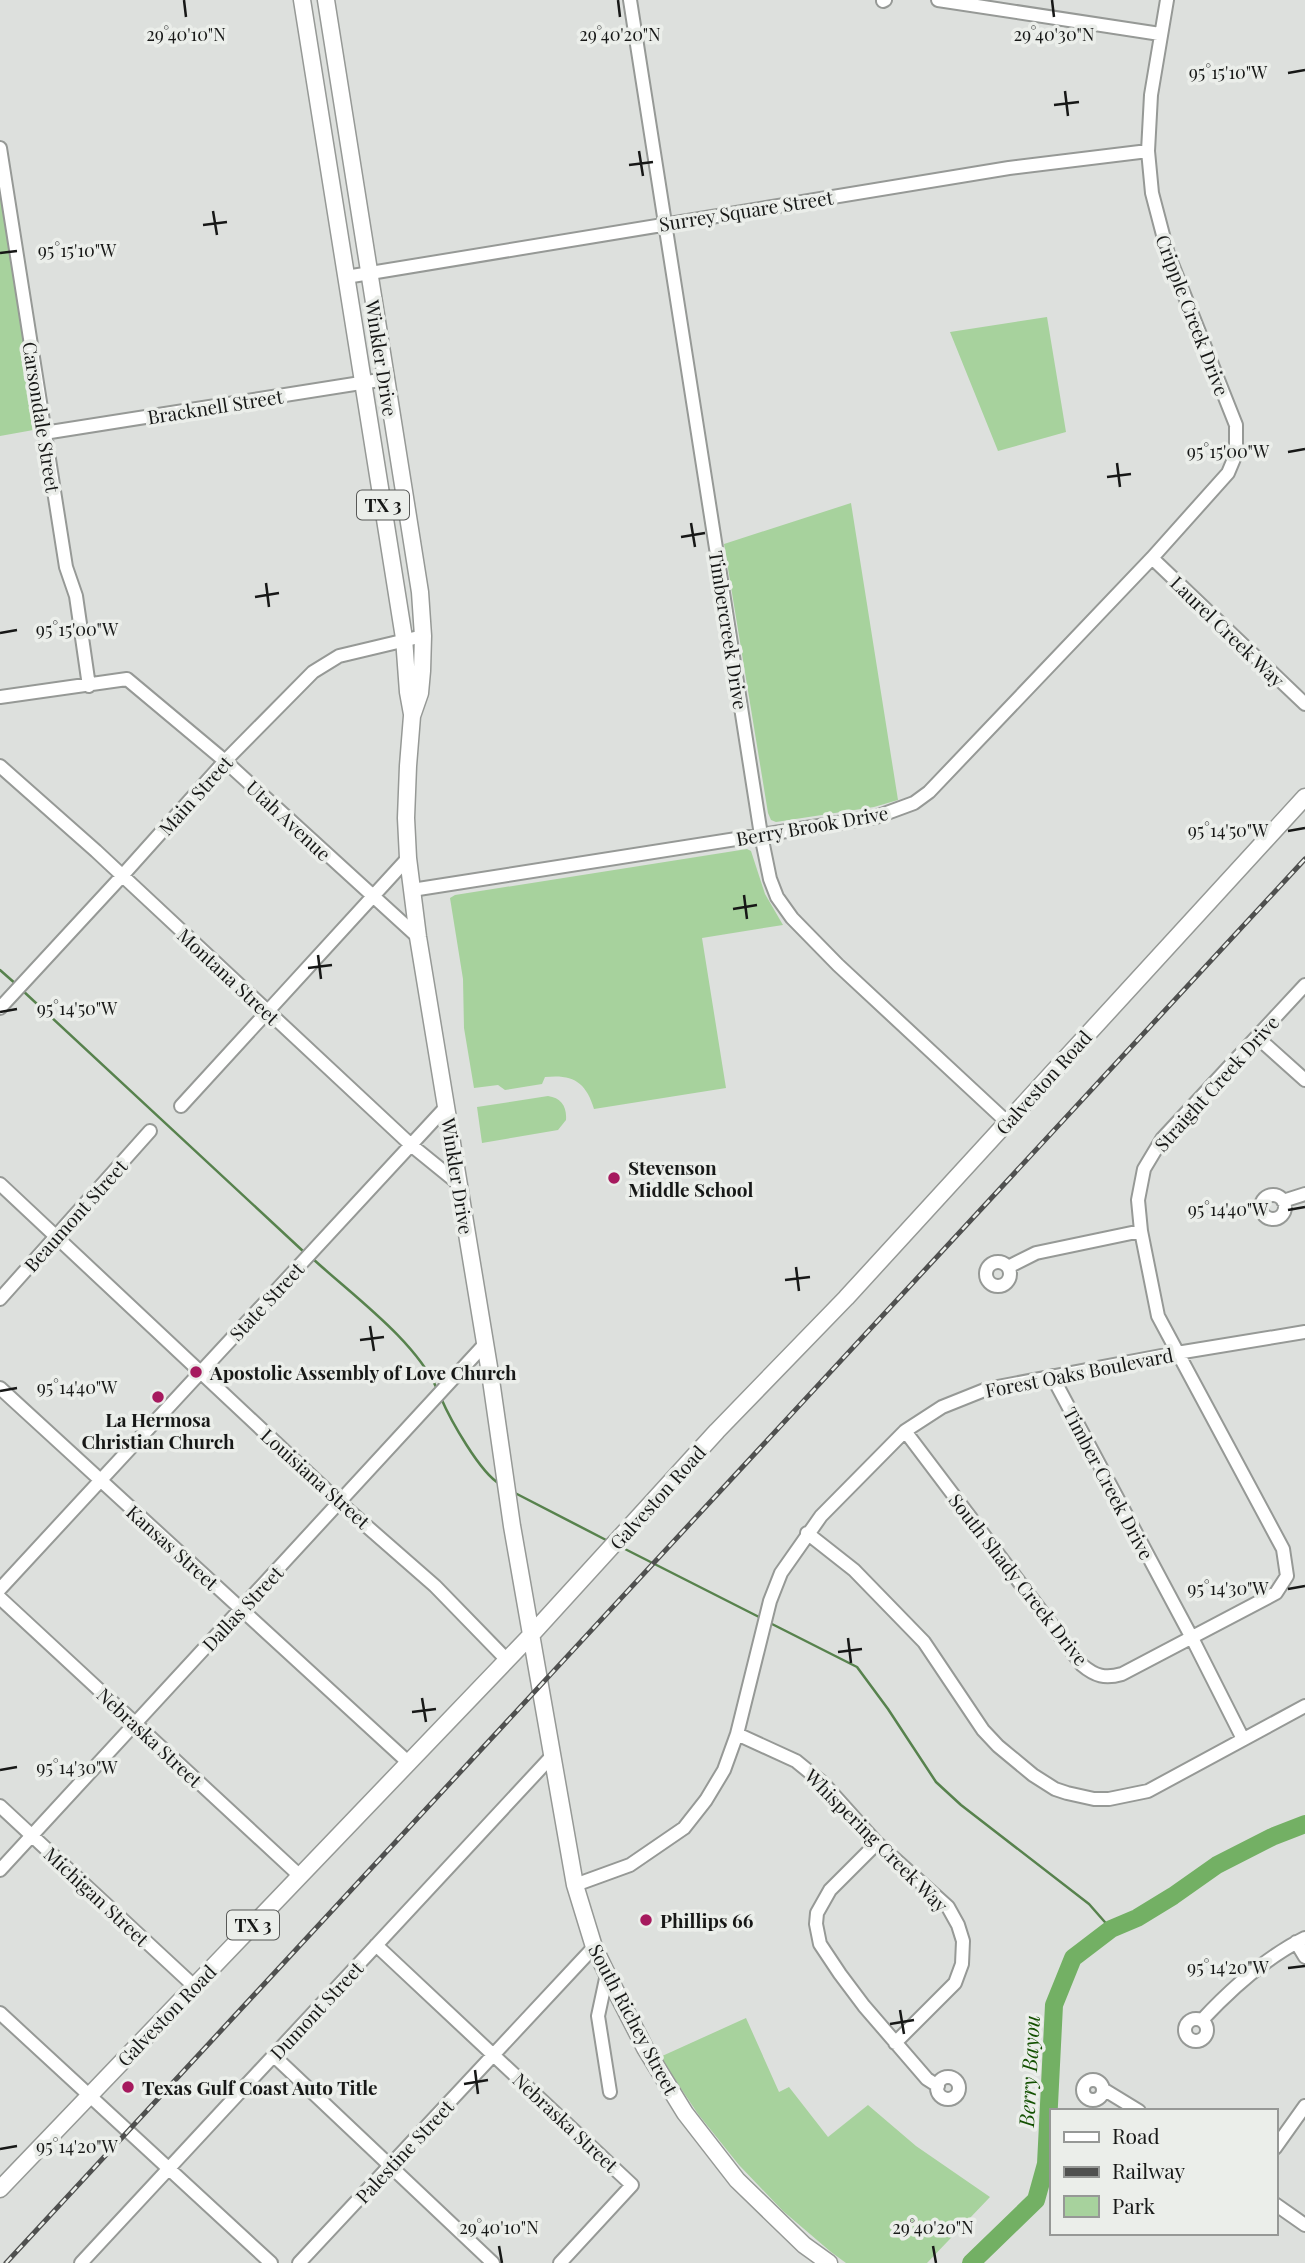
<svg xmlns="http://www.w3.org/2000/svg" width="1305" height="2263" viewBox="0 0 1305 2263" font-family="'Playfair Display',serif">
<style>
.green{fill:#a7d29d}
.lines{fill:none;stroke-linecap:round;stroke-linejoin:round}
.stream{stroke:#57824d;stroke-width:2.5}
.river{stroke:#73b064;stroke-width:18}
.minor-casing{stroke:#969996;stroke-width:16}
.major-casing{stroke:#969996;stroke-width:19}
.minor{stroke:#fff;stroke-width:12}
.major{stroke:#fff;stroke-width:16}
.rail-casing{stroke:#4f504f;stroke-width:5}
.rail{stroke:#ebeeea;stroke-width:2.5;stroke-dasharray:8;stroke-linecap:butt}
.ticks{fill:none;stroke:#171817;stroke-width:2.5}
.poi-dot{fill:#a61a5e;stroke:#ebeeea;stroke-width:2.5}
.labels{text-anchor:middle;dominant-baseline:central;stroke-width:7;stroke-linejoin:round;paint-order:stroke}
.shield{fill:#ebeeea;stroke:#575856;stroke-width:2}
.shield-label{font-size:18px;font-weight:bold;fill:#171817}
.street-label{font-size:19px;fill:#171817;stroke:#ebeeea}
.poi-label{font-size:19px;font-weight:bold;fill:#171817;stroke:#ebeeea;text-anchor:start}
.water-label{font-size:21px;font-style:italic;fill:#135000;stroke:#ebeeea}
.ticks-label{font-size:18px;text-anchor:middle;fill:#171817;stroke:#ebeeea;stroke-width:7;stroke-linejoin:round;paint-order:stroke}
</style>
<rect width="100%" height="100%" fill="#dde0dd"/>
<!-- green -->
<path class="green" d="M0 182 39 429 0 436Z
M1047 317 1066 432 998 451 950 332Z
M851 503 898 800 874 807 776 822 771 820 768 813 724 544Z
M747 849 751 851 765 894 783 925 702 938 726 1088 594 1109C586 1082 573 1074 545 1077L542 1084 505 1090 498 1085 474 1088 464 1028 463 979 450 898 455 895Z
M548 1096C561 1098 567 1106 566 1120L558 1130 482 1143 477 1107Z
M746 2018 779 2092 789 2087 828 2137 868 2105 916 2146 990 2197 927 2263H846L831 2252 783 2211 739 2165 698 2114 660 2057Z"/>
<g class="lines">
<!-- stream -->
<path class="stream" d="M0 970 17 985
M22 990 304 1252
M312 1258C352 1295 415 1340 437 1389
M441 1398C450 1419 480 1473 500 1484
M515 1493 608 1541
M621 1547 761 1618
M770 1623 857 1667 888 1709 936 1782 961 1805 1089 1904 1111 1929"/>
<!-- river -->
<path class="river" d="M971 2263 1036 2200 1046 2164 1054 2005 1073 1958 1111 1929 1137 1918 1173 1896 1217 1865 1272 1837 1305 1824"/>
<!-- minor casing -->
<g class="minor-casing">
<path id="minor" d="M630 0 761 835 770 879 777 897 792 918 838 965 1008 1123
M938 0 1160 34
M883 1 885 0
M0 148 66 567 76 596 89 686
M346 277 1009 168 1148 151
M44 433 386 379
M1152 558 1305 704
M0 697 127 679 225 761 418 937
M0 766 96 851 411 1145 459 1184
M412 890 876 817 914 803 929 792 1152 558 1228 473 1236 454V425L1168 254 1152 193 1148 151 1151 95 1167 0
M0 1008 122 876 225 761 313 672 339 656 423 636
M1257 1037 1305 1080
M181 1106 408 858
M0 1184 339 1502 435 1586 507 1660
M1261 1207a12 12 0 1 1 24 0a12 12 0 1 1-24 0Z
M1283 1201 1305 1194
M986 1274a12 12 0 1 1 24 0a12 12 0 1 1-24 0Z
M1008 1267 1036 1253 1141 1231
M0 1299 150 1131
M1052 1376 1192 1638 1243 1739
M0 1388 409 1763
M905 1431 1082 1665C1095 1676 1105 1679 1122 1674L1276 1593 1287 1576 1283 1549 1158 1316 1141 1231 1138 1200 1144 1169 1162 1139 1305 985
M807 1533 854 1570 924 1642 983 1730 998 1746 1033 1775 1055 1789 1067 1793 1094 1799H1109L1148 1791 1305 1706
M0 1589 446 1107
M0 1598 300 1876
M737 1734 796 1761 824 1784 877 1843 948 1907 958 1925 963 1941 962 1964 955 1983 895 2043
M0 1806 194 1986
M877 1843 830 1890 817 1913 816 1924 820 1944 840 1974 864 2006 927 2079 938 2086
M0 1870 484 1345
M575 1885 630 1865 684 1828 706 1800 724 1770 737 1734 770 1601 781 1573 821 1516 905 1431 942 1407 987 1389 1177 1353 1305 1332
M1296 1942 1305 1957
M376 1945 632 2185 560 2263
M607 1974 598 2016 610 2092
M0 2013 271 2263
M1185 2030a11 11 0 1 1 22 0a11 11 0 1 1-22 0Z
M1202 2020C1231 1989 1266 1957 1305 1938
M274 2056 493 2263
M937 2088a11 11 0 1 1 22 0a11 11 0 1 1-22 0Z
M1083 2090a10 10 0 1 1 20 0a10 10 0 1 1-20 0Z
M1103 2089 1139 2111
M1275 2148 1305 2106
M1275 2204 1305 2225
M81 2263 551 1757
M299 2263 594 1947"/>
</g>
<!-- major casing -->
<g class="major-casing">
<path id="major" d="M302 0 404 638 408 692 412 714
M326 0 420 592 423 636 422 671 420 693 412 716 408 766 406 818 408 858 418 937 490 1373 512 1526 575 1885 594 1947 607 1974 645 2048 685 2113 737 2180 804 2245 829 2263
M0 2189 531 1635 717 1431 846 1298 1305 797"/>
</g>
<!-- minor -->
<use href="#minor" class="minor"/>
<!-- major -->
<use href="#major" class="major"/>
<!-- rail casing -->
<g class="rail-casing">
<path id="rail" d="M6 2263 1305 859"/>
</g>
<!-- rail -->
<use href="#rail" class="rail"/>
</g>
<!-- ticks -->
<path class="ticks" d="M184 0 186 17M618 0 620 17M1052 0 1054 17M1288 73 1305 70M1065 91 1068 116M1054 105 1079 102M639 151 643 176M629 165 653 162M213 211 217 235M203 225 227 222M0 253 17 251M1288 452 1305 449M1117 463 1120 487M1107 477 1131 474M691 523 695 547M681 537 705 533M266 583 269 607M255 597 279 593M0 633 17 630M1288 831 1305 828M744 895 747 919M733 909 757 905M318 955 321 979M308 968 332 965M0 1012 17 1009M1288 1210 1305 1207M796 1267 799 1291M785 1280 810 1277M370 1326 374 1351M360 1340 384 1337M0 1391 17 1388M1288 1589 1305 1586M848 1638 851 1663M838 1652 862 1649M422 1698 426 1722M412 1712 436 1709M0 1770 17 1767M1288 1968 1305 1966M900 2010 904 2034M890 2024 914 2020M475 2070 478 2094M464 2084 488 2080M0 2149 17 2146M499 2246 502 2263M933 2246 936 2263"/>
<!-- markers -->
<g class="poi-dot">
<circle cx="614" cy="1178" r="7"/>
<circle cx="196" cy="1372" r="7"/>
<circle cx="158" cy="1397" r="7"/>
<circle cx="646" cy="1920" r="7"/>
<circle cx="128" cy="2087" r="7"/>
</g>
<g class="labels">
<!-- shield labels -->
<g class="shield">
<rect x="357" y="490.5" width="52" height="29" rx="5"/>
<rect x="227" y="1910.5" width="52" height="29" rx="5"/>
</g>
<g class="shield-label">
<text x="383" y="505">TX 3</text>
<text x="253" y="1925">TX 3</text>
</g>
<!-- street labels -->
<g class="street-label">
<text transform="translate(746 210) rotate(-9)">Surrey Square Street</text>
<text transform="translate(1193 315) rotate(69)">Cripple Creek Drive</text>
<text transform="translate(382 358) rotate(81)">Winkler Drive</text>
<text transform="translate(215 406) rotate(-9)">Bracknell Street</text>
<text transform="translate(42 417) rotate(81)">Carsondale Street</text>
<text transform="translate(729 630) rotate(81)">Timbercreek Drive</text>
<text transform="translate(1228 631) rotate(44)">Laurel Creek Way</text>
<text transform="translate(195 795) rotate(-48)">Main Street</text>
<text transform="translate(289 820) rotate(43)">Utah Avenue</text>
<text transform="translate(812 825) rotate(-10)">Berry Brook Drive</text>
<text transform="translate(229 976) rotate(43)">Montana Street</text>
<text transform="translate(1043 1082) rotate(-48)">Galveston Road</text>
<text transform="translate(1216 1083) rotate(-48)">Straight Creek Drive</text>
<text transform="translate(458 1176) rotate(81)">Winkler Drive</text>
<text transform="translate(75 1215) rotate(-48)">Beaumont Street</text>
<text transform="translate(266 1301) rotate(-47)">State Street</text>
<text transform="translate(1079 1372) rotate(-11)">Forest Oaks Boulevard</text>
<text transform="translate(316 1478) rotate(42)">Louisiana Street</text>
<text transform="translate(1109 1483) rotate(62)">Timber Creek Drive</text>
<text transform="translate(657 1497) rotate(-48)">Galveston Road</text>
<text transform="translate(173 1547) rotate(42)">Kansas Street</text>
<text transform="translate(1019 1579) rotate(52)">South Shady Creek Drive</text>
<text transform="translate(242 1608) rotate(-47)">Dallas Street</text>
<text transform="translate(150 1737) rotate(43)">Nebraska Street</text>
<text transform="translate(877 1840) rotate(45)">Whispering Creek Way</text>
<text transform="translate(97 1896) rotate(43)">Michigan Street</text>
<text transform="translate(316 2010) rotate(-47)">Dumont Street</text>
<text transform="translate(166 2015) rotate(-46)">Galveston Road</text>
<text transform="translate(634 2019) rotate(62)">South Richey Street</text>
<text transform="translate(566 2122) rotate(43)">Nebraska Street</text>
<text transform="translate(404 2151) rotate(-47)">Palestine Street</text>
</g>
<!-- poi labels -->
<g class="poi-label">
<text x="628" y="1167">Stevenson<tspan x="628" dy="22">Middle School</tspan></text>
<text x="210" y="1372">Apostolic Assembly of Love Church</text>
<text x="158" y="1419" text-anchor="middle">La Hermosa<tspan x="158" dy="22">Christian Church</tspan></text>
<text x="660" y="1920">Phillips 66</text>
<text x="142" y="2087">Texas Gulf Coast Auto Title</text>
</g>
<!-- water labels -->
<g class="water-label">
<text transform="translate(1028 2071) rotate(-87)">Berry Bayou</text>
</g>
</g>
<g class="ticks-label">
<text x="186" y="41">29°40'10"N</text>
<text x="620" y="41">29°40'20"N</text>
<text x="1054" y="41">29°40'30"N</text>
<text x="1228" y="79">95°15'10"W</text>
<text x="77" y="257">95°15'10"W</text>
<text x="1228" y="458">95°15'00"W</text>
<text x="77" y="636">95°15'00"W</text>
<text x="1228" y="837">95°14'50"W</text>
<text x="77" y="1015">95°14'50"W</text>
<text x="1228" y="1216">95°14'40"W</text>
<text x="77" y="1394">95°14'40"W</text>
<text x="1228" y="1595">95°14'30"W</text>
<text x="77" y="1774">95°14'30"W</text>
<text x="1228" y="1974">95°14'20"W</text>
<text x="77" y="2153">95°14'20"W</text>
<text x="499" y="2234">29°40'10"N</text>
<text x="933" y="2234">29°40'20"N</text>
</g>
<!-- legend -->
<rect x="1050" y="2109" width="228" height="126" fill="#ebeeea" stroke="#969896" stroke-width="2"/>
<rect x="1064" y="2132" width="35" height="10" fill="#ffffff" stroke="#969896" stroke-width="2"/>
<text x="1112" y="2144" font-size="21" fill="#171817">Road</text>
<rect x="1064" y="2167" width="35" height="10" fill="#4f504f" stroke="#969896" stroke-width="2"/>
<text x="1112" y="2179" font-size="21" fill="#171817">Railway</text>
<rect x="1064" y="2196" width="35" height="21" fill="#a7d29d" stroke="#969896" stroke-width="2"/>
<text x="1112" y="2214" font-size="21" fill="#171817">Park</text>
</svg>
